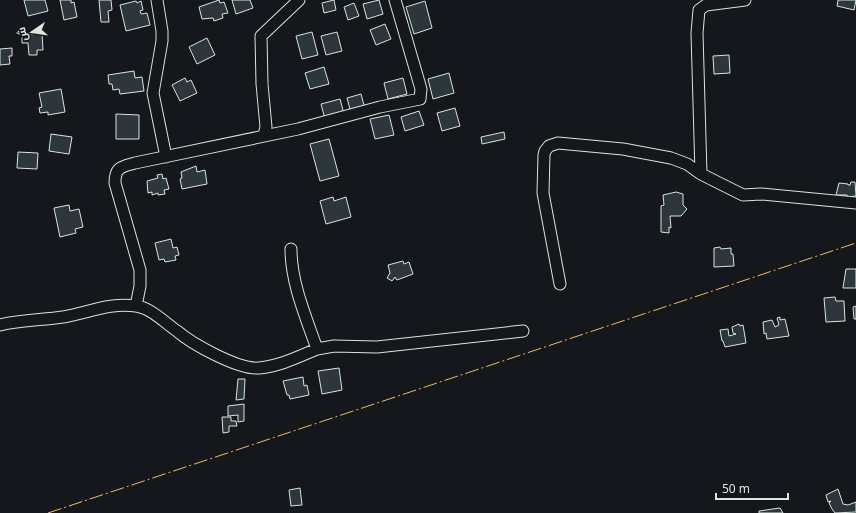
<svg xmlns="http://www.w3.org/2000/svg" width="856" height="513" viewBox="0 0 856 513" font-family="'Noto Sans',Cairo,sans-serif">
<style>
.building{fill:#2c363c;stroke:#d8e6dc}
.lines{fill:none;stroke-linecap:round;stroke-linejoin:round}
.minor-casing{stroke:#d8e6dc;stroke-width:13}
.minor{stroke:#14181c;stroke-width:11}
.power{stroke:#ffb74d;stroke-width:1;stroke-dasharray:14 3 2 3;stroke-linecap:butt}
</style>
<rect width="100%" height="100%" fill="#14181c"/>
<!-- building -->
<path class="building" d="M24 0H45L48 11 28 16Z
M60 0H71V3L74 2 77 17 64 20Z
M99 0H111L112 10 108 11 109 22H101Z
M219 0 220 3 224 2 228 13 222 14 223 18 214 21 213 18 202 19 199 7Z
M232 0H250L253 8 236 14Z
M334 0 336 10 324 13 322 3Z
M379 0 383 14 367 19 363 4Z
M838 0H856L854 10 837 6Z
M136 1 137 3 141 1 143 10 140 11 141 14 147 13 150 25 126 31 120 5Z
M425 1 432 28 414 34 406 7Z
M354 3 359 16 348 20 344 7Z
M385 24 391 39 376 45 370 30Z
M312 32 318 55 302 59 296 36Z
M337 32 342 51 326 55 321 36Z
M42 33 43 50H37V55H29L28 43H22V35Z
M207 38 215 55 197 64 189 47Z
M12 48V56H9L10 64 0 65V49Z
M729 55 730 73 714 74 713 56Z
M324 67 329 84 310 89 305 73Z
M134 71 135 78 142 77 144 91 120 94 119 89 113 90 112 84H109L108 75Z
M449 73 454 93 433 99 428 79Z
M185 78 187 82 191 80 197 93 180 101 172 85Z
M403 78 407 94 388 99 384 83Z
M61 89 65 112 48 115V112L40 113 39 108 42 107 39 93Z
M361 94 365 109 351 113 347 98Z
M340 99 344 114 325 119 321 104Z
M455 108 460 126 442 131 437 113Z
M419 111 424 125 405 131 401 117Z
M116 114 139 115V139H116Z
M389 115 394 135 375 139 370 119Z
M504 132 505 139 482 144 481 137Z
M51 134 72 137 69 154 49 151Z
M329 139 339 176 320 181 310 144Z
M18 152 38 153 37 169 17 168Z
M196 166 197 172 205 170 207 184 182 189 180 179 182 178 181 172Z
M162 174 163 179 166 178 169 189 164 190 165 194 158 195V193L152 195V192L148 193 147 181 158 178 157 175Z
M851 182H855L856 196 848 197 847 195H836L839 183 848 184V185H850Z
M676 192 683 194V205L687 209 681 216H670L671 228 669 227V233L661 232V206L664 205 663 195Z
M333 197 334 201 346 197 351 217 326 224 320 201Z
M69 205 70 211 79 209 83 227 75 229 76 233 60 237 54 208Z
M171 239 173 248 177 247 179 255 175 256 176 260 165 262 164 259 159 260 155 243Z
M720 247 721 249 731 248V254H733L734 266 714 267V248Z
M403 261 404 264 409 262 413 274 397 280 395 277 392 281 387 278 390 273 388 265Z
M846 269H856V288H843Z
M835 297 836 301H844L845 321 826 322 824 298Z
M856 306V319H854L853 307Z
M780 317V320L785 319 789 336 767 339 766 333 764 334 763 322 772 320 775 327 779 325 777 318Z
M739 324 740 326 743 325 746 343 725 347 723 341H722L720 330 728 329 729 336 736 334 733 333 732 327Z
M339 368 342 390 322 394 318 371Z
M303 377 304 386 307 385 309 395 290 399 289 395H287L283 381Z
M238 379H245L244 399 236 400Z
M244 404V421L238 422V415L228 416V406Z
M222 417H231V421H236L237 426H229V432L223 433Z
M300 488 302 505 291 506 289 490Z
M838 489 843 504 848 505 856 502V512L835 513 832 509 829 503 831 501 828 502 826 495Z
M780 508 783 513H759V511Z"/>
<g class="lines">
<!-- minor casing -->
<g class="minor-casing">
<path id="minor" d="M157 0 162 31V41L153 93 166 157
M264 135 266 127 262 84 261 36 299 0
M701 174 697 33 699 10 706 5 745 0
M560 284 543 193 544 155 545 151 549 146 558 143 623 149 671 158 687 164 701 174 743 195 761 194 856 203
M136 306 140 286V270L115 183C115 167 121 167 135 163L298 129 380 107 420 99 421 89 395 0
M0 325C20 320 43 320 63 317 87 313 111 302 136 306 151 308 164 322 177 331 192 344 239 370 259 368 280 366 298 357 317 349 306 317 291 283 291 249
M317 349 334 346 377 347 523 331"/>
</g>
<!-- minor -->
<use href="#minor" class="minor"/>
<!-- power -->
<path class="power" d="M48 513 856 243"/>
</g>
<!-- north arrow -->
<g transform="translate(32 32) rotate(257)" stroke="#14181c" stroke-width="3" paint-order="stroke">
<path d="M0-3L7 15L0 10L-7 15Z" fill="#d8e6dc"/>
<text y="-6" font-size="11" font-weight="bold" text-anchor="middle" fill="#d8e6dc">ش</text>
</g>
<!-- scale -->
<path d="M716 493v6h72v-6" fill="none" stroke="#d8e6dc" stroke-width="2"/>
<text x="722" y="493" font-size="12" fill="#d8e6dc" stroke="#14181c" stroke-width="3" paint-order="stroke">50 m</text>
</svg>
